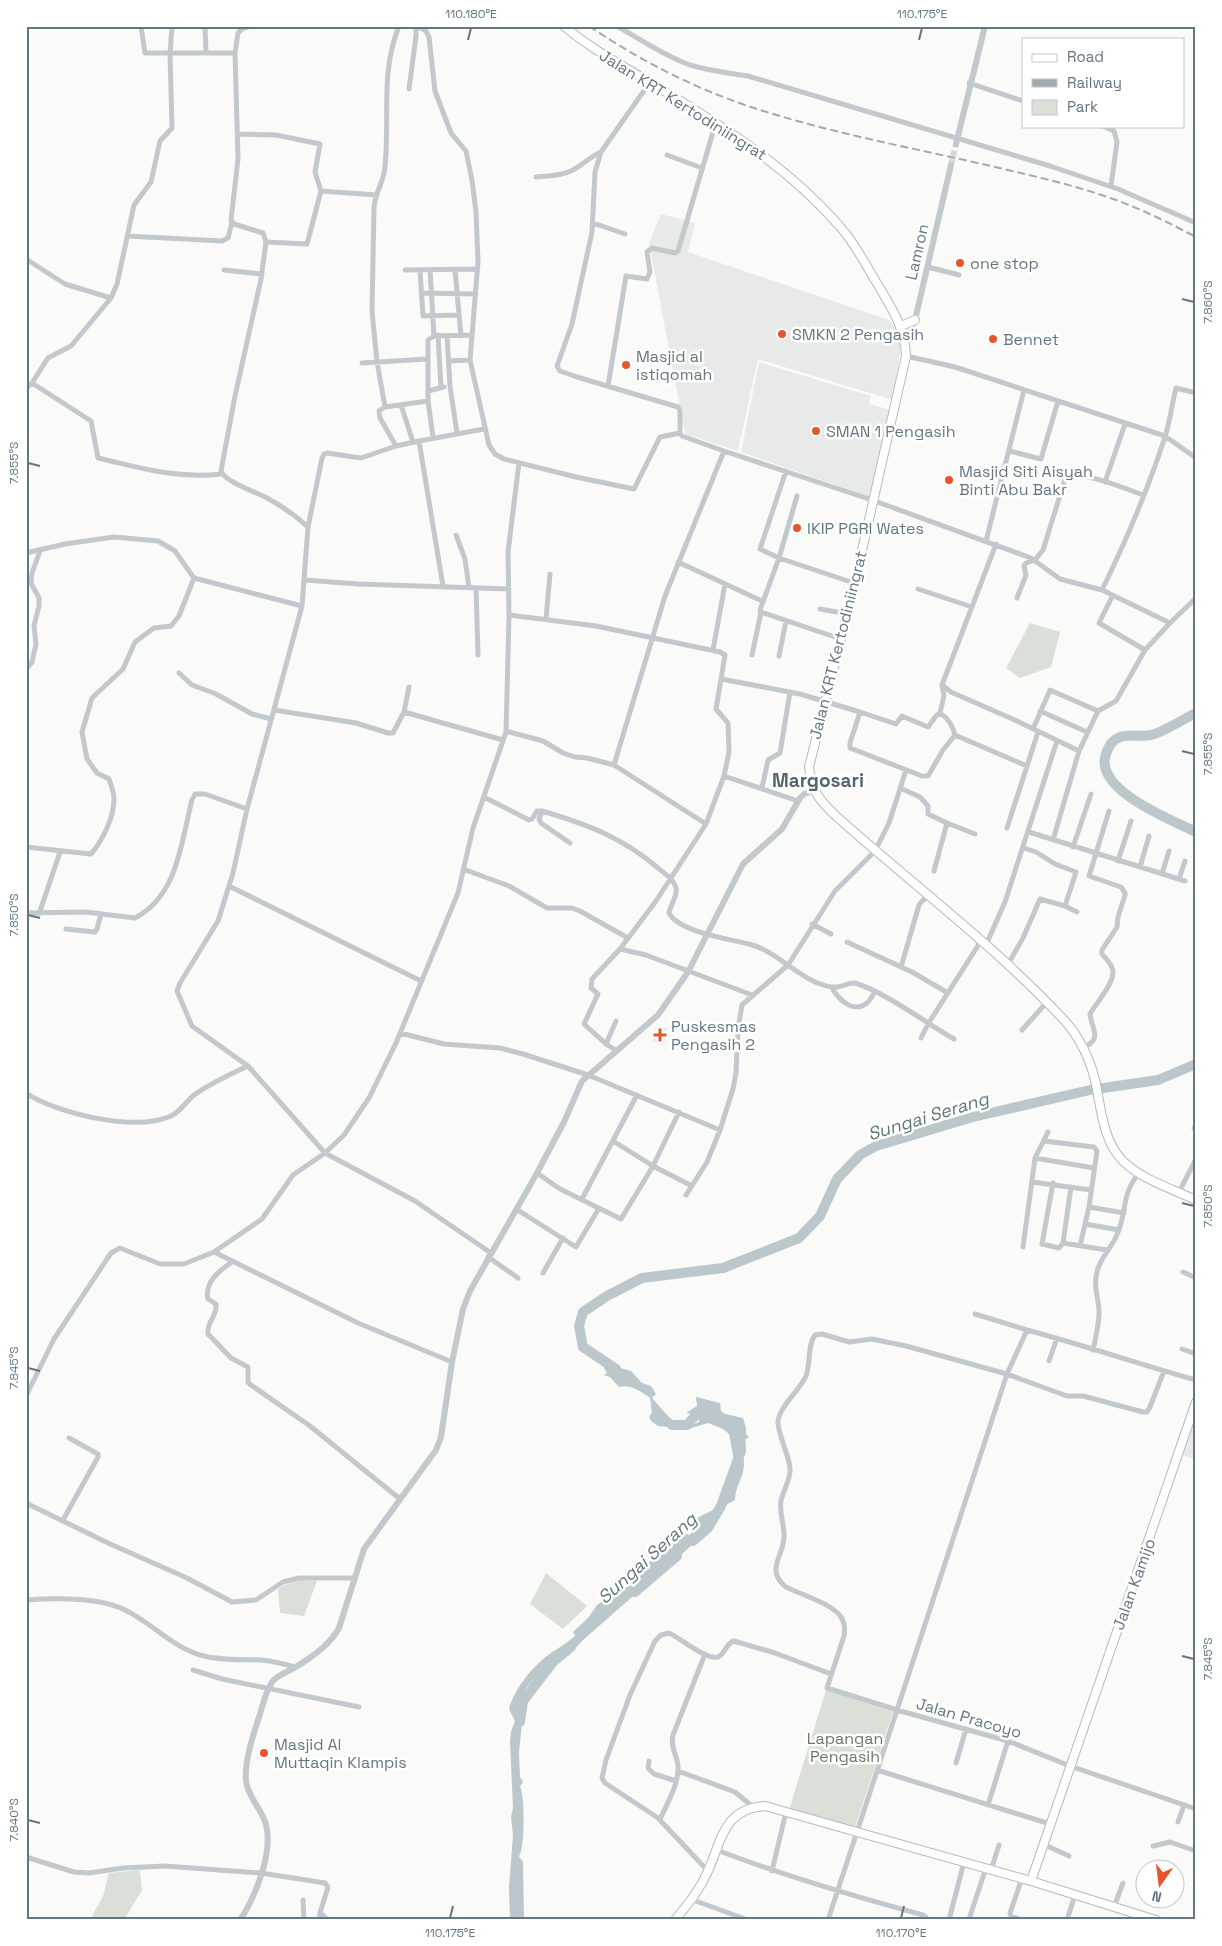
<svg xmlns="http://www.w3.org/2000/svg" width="1222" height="1946" viewBox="0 0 1222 1946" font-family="'Space Grotesk',sans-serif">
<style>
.built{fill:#e8e9e9}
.green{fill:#dadfd7}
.water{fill:#bbc7cb}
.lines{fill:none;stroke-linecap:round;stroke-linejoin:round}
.river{stroke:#bbc7cb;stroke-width:10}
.tertiary-tunnel{stroke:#d5d9db;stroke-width:6;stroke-dasharray:6 3;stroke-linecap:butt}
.primary-casing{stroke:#b5babe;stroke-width:10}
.minor{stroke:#c3c8cc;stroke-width:5}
.tertiary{stroke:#c3c8cc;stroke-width:6}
.primary{stroke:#fff;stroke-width:8}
.rail{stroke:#a2aab0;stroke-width:2;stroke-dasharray:8 4;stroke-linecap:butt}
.ticks{fill:none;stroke:#657683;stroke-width:2}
.poi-dot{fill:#e4572e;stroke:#fff;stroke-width:2}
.labels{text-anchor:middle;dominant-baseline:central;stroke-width:5;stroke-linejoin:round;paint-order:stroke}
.street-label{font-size:16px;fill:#657683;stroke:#fff}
.poi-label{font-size:16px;fill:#657683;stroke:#fff;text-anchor:start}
.park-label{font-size:16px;fill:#687a64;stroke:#fff}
.water-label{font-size:18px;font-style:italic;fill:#60757c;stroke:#fff}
.quarter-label{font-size:19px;font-weight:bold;fill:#57646e;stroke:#fff}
.neatline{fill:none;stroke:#657683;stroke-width:2}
.ticks-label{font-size:12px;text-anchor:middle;fill:#657683}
</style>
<rect width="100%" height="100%" fill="#fafaf8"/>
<!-- built -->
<path class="built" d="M661 214 695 223 688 252 889 320 898 332 901 344 893 400 758 359 738 451 685 434 649 243Z
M759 362 871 396 869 404 891 410 870 497 741 452Z
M656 1026 667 1028 664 1045 653 1041Z
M1196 1407V1460L1180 1454Z"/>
<!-- green -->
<path class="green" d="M1030 623 1060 632 1051 667 1020 678 1006 668Z
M546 1573 587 1606 563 1629 530 1604Z
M301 1580 317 1581 304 1616 280 1613 278 1589 285 1585Z
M826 1690 893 1712 854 1830 789 1810Z
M140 1870 142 1890 124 1920H90L103 1896 109 1873Z"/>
<!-- water -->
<path class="water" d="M604 1358 607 1362V1358L617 1367 631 1371 642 1383 651 1386 656 1394 652 1398C666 1413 677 1433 699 1422L698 1415 686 1413 697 1406 696 1397 720 1403 721 1411 725 1414 743 1418 746 1428V1434L749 1437 740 1443C740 1451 745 1457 744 1466 743 1478 735 1487 735 1500L715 1511 708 1518 703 1535 672 1563 660 1566 646 1581 640 1590 583 1640 569 1655 567 1653 550 1660 526 1688 520 1701 523 1713 519 1752 520 1777 523 1782 520 1787C525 1794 525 1849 519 1856L522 1863 517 1880V1900L520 1908V1920H510L509 1886 513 1835 511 1817 513 1808 510 1741 511 1732 515 1721 509 1709C514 1690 531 1668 547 1656 556 1649 566 1644 575 1636L573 1632 588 1618 597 1605 617 1591 630 1578 635 1577 656 1555 679 1535 682 1533 690 1535 694 1527 689 1525 691 1521 723 1505 729 1497 730 1486 736 1471 729 1434 723 1429 708 1423 688 1429 658 1426 651 1421 649 1416 652 1413 650 1398C641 1391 630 1384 619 1387L610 1377 604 1375 607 1373 603 1366Z"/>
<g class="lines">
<!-- river -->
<path class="river" d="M1196 713C1183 719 1164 732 1151 735 1141 737 1129 734 1120 737 1111 741 1109 746 1106 754 1093 790 1172 820 1196 832
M616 1369 583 1347 579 1326 583 1312 607 1296 642 1278 723 1268 799 1238 820 1216 837 1179 860 1155 876 1146 973 1117 1090 1090 1158 1080 1196 1064
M672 1425H687L703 1407 707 1409
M693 1541 708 1528 721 1506 741 1451 740 1430
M635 1592 677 1556
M520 1722 523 1701 553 1662 571 1647
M518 1863 519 1920"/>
<!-- tertiary-tunnel -->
<path class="tertiary-tunnel" d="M951 165 956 144"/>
<!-- primary casing -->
<g class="primary-casing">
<path id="primary" d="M564 26C592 50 625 67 656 86 724 127 790 168 842 229 855 244 864 262 875 280 889 304 905 326 906 356L851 599 809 767C812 791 818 799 836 816 912 884 995 946 1064 1020 1079 1036 1090 1059 1095 1080 1101 1106 1102 1140 1123 1161 1141 1179 1172 1189 1196 1200
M901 326 915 320
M1031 1881 1196 1402
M675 1920C688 1904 700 1890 708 1871 722 1840 723 1809 765 1806L1031 1881 1156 1920"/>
</g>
<!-- minor -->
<path class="minor" d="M141 26 145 53H235
M205 26 206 53
M251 26 242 29 238 33 235 53 238 159 231 220 234 224 263 233 266 242 261 279 235 396 221 471C225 482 256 492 267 498 282 506 296 516 308 527
M417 26 426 31 429 37 435 91 451 133 466 151 472 180 476 212 478 262 470 360 489 445 495 454 504 459 576 477 634 489 660 437 680 433 682 436 724 451
M617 26C641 40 665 56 690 65 710 71 729 73 748 76L1050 166 1118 189 1196 223
M650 82 601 152 595 172 592 232 572 324 557 366 560 371 577 377 678 407 680 411V433
M969 83 1023 101
M409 89 416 36V26
M1103 126 1114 131 1117 142 1111 186
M238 134 276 135 320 144 315 172 321 191 377 195
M667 155 702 168
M536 177C548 176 560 176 571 171 582 166 589 157 601 152
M593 223 625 234
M127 236 222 241 228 238 232 222
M266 242 307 244 321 191
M26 259 65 284 111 298
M928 267 959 275
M224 270 262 274
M405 270 477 269
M420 270 423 316 459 315
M430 270 434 336
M455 270 461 336
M421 293 476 294
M438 335 441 388
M447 336 450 386 457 433
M906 356 955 367 1165 436 1196 458
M449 361 470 360
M362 363 427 359
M32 383 91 421 98 458C142 468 176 479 222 474
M608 386 626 276 647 279 650 272 647 252 652 248 675 253 678 251 716 122
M26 388 32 383 48 358 71 346 111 298 117 284 134 205 151 182 160 141 172 128 170 54 172 26
M428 391 444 387
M401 405 413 442
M385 407 377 362 372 311 374 207C375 193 384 181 385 167 390 118 380 73 399 26
M484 429 419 441 396 446 361 458 327 453 324 454 322 458 308 527 302 606 247 809 233 873 218 921 180 983 177 991 192 1026 248 1066 325 1153 415 1201 491 1253
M433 437 428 401V340L434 336 471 335
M419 441 443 586
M396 446 380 418 379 411 385 407 428 401
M1010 451 1041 459 1058 401
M786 471 760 549 779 558 854 583
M1105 482 1125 424
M797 496 779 558 760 610 761 612 841 639
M456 535 465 559 469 588
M986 541 1024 390
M26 553 65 544 114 537 158 541 175 551 194 578 302 606
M678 562 762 601
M305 580 358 584 509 589
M476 588 478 655
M918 589 972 607
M1102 590C1126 541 1148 489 1165 437 1170 421 1172 404 1176 388L1196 393
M1113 595 1099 623 1145 650
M1017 598 1026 575 1024 566 1026 563 1035 560 1043 550 1066 476C1078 469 1129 490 1143 495
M820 609 847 614
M509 615 596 626 720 652 725 655 721 679 800 694 860 712 850 743V748L922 776H928L943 750 955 735 1027 766
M546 619 550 574
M713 650 725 584
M752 655 761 612
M779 656 786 621
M26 669 32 662 36 644 34 626 39 606V598L31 583 32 573 40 551
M179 673 192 685 216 694 252 714 271 719
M942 685 951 692 1017 721 1079 751
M274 710 356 723 388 733H393L404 712 409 687
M1040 711 1087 732
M1098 711 1116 701 1145 650 1170 623
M404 712 503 740
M860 712 896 724 902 716 928 727 936 716 940 713
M1033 729 1050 690 1098 711 1079 751 1053 840
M506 731 543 741 563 753 575 757 587 758 614 765 706 824
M955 735C952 725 949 719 940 713L944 696 942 685 996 544
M614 765 665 596 724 451 872 500 1031 558 1060 579 1102 590 1170 623 1196 598
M724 776 798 801
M762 788 768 760 780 753 790 692
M900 788 920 797 928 806V814L947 823 934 871
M484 797 529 820 532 819 537 811H542C586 824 622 837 658 868 664 873 674 879 676 888 678 896 670 905 669 913 679 932 729 939 749 944 773 950 792 971 815 982 820 984 830 988 837 987 843 987 848 982 855 983 885 992 926 1023 954 1039
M542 811 539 819 541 823 570 843
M947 823 975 834
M1007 828 1038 732
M1029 832 1185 881
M26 847 91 854C103 840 114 817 114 799 114 792 111 785 109 779L97 773 87 759 82 732 92 698 123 669 135 642 154 628 171 626 179 616 194 578
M1073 847 1091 794
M1118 861 1131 821
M1140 867 1149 836
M463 869 509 886 547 908H572L580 911 628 938
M1162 874 1169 851
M1179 879 1185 861
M229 886 421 981
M1065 906 1077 912
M26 913 86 912 135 918C178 896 181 842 192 800L195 794H205L247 809
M39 914 60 852
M812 924 831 934
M66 929 95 932 97 929 101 914
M847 942 912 972 948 993
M986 945 1005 902 1057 741
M620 949 646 955 752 995
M1008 964 1023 938 1040 899 1065 906 1076 872 1055 864 1036 852 1024 848
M901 967 919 905 923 900 929 897
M833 987V990C839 999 852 1012 864 1005 869 1003 872 996 875 992
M1022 1030 1047 1002
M400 1033 444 1044 500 1048 523 1054 588 1075 720 1130
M921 1038 928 1024 981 941
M606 1044 616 1021
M1083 1048C1103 1039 1092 1030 1090 1014 1096 1003 1114 984 1113 971 1112 964 1106 959 1102 954V950L1117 927 1118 917 1125 895V893L1121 887 1089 876 1109 811
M617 1051 606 1044 584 1024 598 994 591 988 592 979 620 949 656 901 706 824 724 776 729 752 728 723 716 709 721 679
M26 1093C57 1114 136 1132 171 1116 182 1111 187 1099 197 1093 213 1082 231 1074 248 1066
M1194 1128 1196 1129
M613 1141 653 1166 692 1186
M1044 1141 1094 1147 1097 1151 1089 1207 1080 1246
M1035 1158 1094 1168
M537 1173 560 1189 621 1219 653 1166 679 1112
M1032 1182 1091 1190
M1053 1183 1042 1244 1059 1248 1063 1243 1071 1187
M1179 1192 1196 1159
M686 1195 707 1162 720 1130 733 1089 736 1073 738 1029 742 1005 788 965 835 891 875 851 889 823 906 770
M582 1199 637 1095
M1089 1207 1124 1213
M516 1209 576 1247 599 1208
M1085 1224 1119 1230
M1063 1243 1107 1250
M1023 1247 1035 1158 1048 1132
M488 1257 518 1278
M232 1262C220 1270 204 1282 208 1299L216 1304C218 1316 206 1322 208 1334L231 1358 248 1367V1382L251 1385 310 1426 400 1499
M1183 1272 1196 1278
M543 1273 563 1238
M975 1314 1027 1330
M1182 1349 1196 1354
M1093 1350C1096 1337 1099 1324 1099 1312 1099 1300 1094 1289 1096 1277 1098 1261 1109 1251 1116 1237 1128 1212 1120 1196 1139 1173
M1049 1361 1057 1338
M452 1362 358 1323 214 1252 262 1219 293 1175 325 1153 344 1135 369 1098 396 1043 458 893 473 828 506 732 509 615 508 552 519 463
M1164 1371 1150 1407 1147 1412H1143L1083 1396H1067L1007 1374 897 1710 827 1688 844 1636C845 1630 845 1623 841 1617 833 1604 800 1594 786 1587 764 1570 785 1555 784 1535 784 1523 779 1513 781 1501 783 1490 791 1480 790 1468 789 1455 777 1432 778 1421 780 1406 800 1390 806 1376 811 1363 807 1346 815 1335L822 1334 849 1342 872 1339 906 1346 1007 1374 1027 1330C1083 1345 1139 1364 1196 1380
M26 1396 54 1339 111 1253 120 1248 160 1264H184L214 1252
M26 1503 108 1543 187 1578 232 1602 256 1600 283 1582 299 1578H355
M63 1520 98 1457V1454L69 1438
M26 1600C54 1598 99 1597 125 1610 152 1623 171 1646 200 1655 220 1661 241 1659 261 1660 273 1661 284 1664 295 1667
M193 1670 222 1679 359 1707
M649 1761 648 1768 654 1774 676 1781
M956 1763 966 1729
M877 1770 1050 1824
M678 1771 735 1792 753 1807
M988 1805 1008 1741
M660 1819C667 1804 679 1784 678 1766 677 1755 670 1747 673 1735L705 1654
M1178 1822 1184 1805
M1043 1844 1069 1856
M1153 1846 1170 1842 1196 1851
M717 1850C784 1876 853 1896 923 1915L926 1917V1920
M26 1857 74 1872 89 1873 123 1868 165 1866 261 1873 325 1883 328 1887 320 1913
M991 1870 999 1845
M708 1871 658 1818 605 1783 602 1778 606 1760 630 1695 655 1641 661 1635 669 1633C679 1637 707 1661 718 1657 725 1654 726 1643 734 1641L775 1653 831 1674
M772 1871 786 1812
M303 1900 304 1920
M693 1900 748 1920
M1114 1907 1123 1883
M969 1919 986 1868
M1020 1919 1011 1916 1010 1913 1022 1878
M319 1920 320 1913 328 1920
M828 1920 897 1710 1008 1741 1070 1766 1196 1809
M949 1920 964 1862
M1067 1920 1075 1895"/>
<!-- tertiary -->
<path class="tertiary" d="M956 144 985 26
M906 344 915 320 951 165
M240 1920C256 1896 276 1847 264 1819 259 1807 247 1794 246 1781 244 1762 254 1732 260 1714 263 1704 266 1691 272 1682 277 1675 287 1672 294 1668 311 1658 330 1645 339 1628L364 1549 436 1450 441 1437 452 1362 463 1309 470 1291 537 1173 564 1122 582 1081 658 1015 688 972 743 864 782 829 800 798 804 794 814 790"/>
<!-- primary -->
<use href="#primary" class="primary"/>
<!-- rail -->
<path class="rail" d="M589 26C639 60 694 88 751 107 836 135 925 150 1012 171 1046 179 1080 187 1113 199 1142 209 1169 223 1196 237"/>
</g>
<!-- ticks -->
<path class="ticks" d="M468 40 471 28M919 40 922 28M1182 299 1194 302M28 463 40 466M1182 751 1194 754M28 915 40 918M1182 1203 1194 1206M28 1368 40 1371M1182 1656 1194 1659M28 1820 40 1823M450 1918 453 1906M901 1918 904 1906"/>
<!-- markers -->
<g class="poi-dot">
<circle cx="960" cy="263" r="5"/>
<circle cx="782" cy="334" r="5"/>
<circle cx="993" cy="339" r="5"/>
<circle cx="626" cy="365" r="5"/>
<circle cx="816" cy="431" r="5"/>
<circle cx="949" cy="480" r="5"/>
<circle cx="797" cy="528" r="5"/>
<path d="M657.5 1027.5h5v5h5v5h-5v5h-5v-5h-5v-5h5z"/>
<circle cx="264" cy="1753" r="5"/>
</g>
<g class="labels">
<!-- street labels -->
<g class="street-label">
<text transform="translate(683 105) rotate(32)">Jalan KRT Kertodiniingrat</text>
<text transform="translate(917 252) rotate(-77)">Lamron</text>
<text transform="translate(838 645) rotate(-76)">Jalan KRT Kertodiniingrat</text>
<text transform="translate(1134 1584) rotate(-70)">Jalan Kamijo</text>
<text transform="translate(969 1718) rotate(16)">Jalan Pracoyo</text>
</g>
<!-- poi labels -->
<g class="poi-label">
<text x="970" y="263">one stop</text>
<text x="792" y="334">SMKN 2 Pengasih</text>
<text x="1003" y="339">Bennet</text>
<text x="636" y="356">Masjid al<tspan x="636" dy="18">istiqomah</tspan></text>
<text x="826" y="431">SMAN 1 Pengasih</text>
<text x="959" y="471">Masjid Siti Aisyah<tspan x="959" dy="18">Binti Abu Bakr</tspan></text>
<text x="807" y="528">IKIP PGRI Wates</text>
<text x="671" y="1026">Puskesmas<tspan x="671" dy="18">Pengasih 2</tspan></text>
<text x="274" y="1744">Masjid Al<tspan x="274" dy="18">Muttaqin Klampis</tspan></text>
</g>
<!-- park labels -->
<g class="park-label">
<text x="845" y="1738">Lapangan<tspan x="845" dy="18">Pengasih</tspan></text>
</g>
<!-- water labels -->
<g class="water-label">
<text transform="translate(928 1116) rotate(-17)">Sungai Serang</text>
<text transform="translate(647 1558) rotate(-42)">Sungai Serang</text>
</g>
<!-- quarter labels -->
<g class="quarter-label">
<text x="818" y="780">Margosari</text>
</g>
</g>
<!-- border -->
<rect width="1222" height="1946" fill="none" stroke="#ffffff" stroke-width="55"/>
<!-- legend -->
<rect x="1022" y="38" width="162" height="90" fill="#ffffff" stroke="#c1c8cd"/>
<rect x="1032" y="54" width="25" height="8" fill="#ffffff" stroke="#c1c8cd"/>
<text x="1067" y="62" font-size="15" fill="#657683">Road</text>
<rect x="1032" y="79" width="25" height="8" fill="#a2aab0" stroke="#c1c8cd"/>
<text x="1067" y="88" font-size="15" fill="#657683">Railway</text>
<rect x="1032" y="100" width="25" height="15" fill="#dadfd7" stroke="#c1c8cd"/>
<text x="1067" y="112" font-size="15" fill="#657683">Park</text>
<!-- north arrow -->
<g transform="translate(1160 1884) rotate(194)"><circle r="24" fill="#ffffff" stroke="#c1c8cd"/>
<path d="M0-4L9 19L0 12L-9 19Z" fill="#e4572e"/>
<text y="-8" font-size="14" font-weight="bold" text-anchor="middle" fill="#657683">N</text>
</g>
<rect x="28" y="28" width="1166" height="1890" class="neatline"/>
<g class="ticks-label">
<text x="471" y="18">110.180°E</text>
<text x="922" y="18">110.175°E</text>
<text transform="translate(1208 302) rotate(-90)" y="4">7.860°S</text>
<text transform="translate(14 463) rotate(-90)" y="4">7.855°S</text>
<text transform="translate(1208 754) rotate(-90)" y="4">7.855°S</text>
<text transform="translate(14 915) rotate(-90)" y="4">7.850°S</text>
<text transform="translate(1208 1206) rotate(-90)" y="4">7.850°S</text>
<text transform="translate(14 1368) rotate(-90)" y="4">7.845°S</text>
<text transform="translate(1208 1659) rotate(-90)" y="4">7.845°S</text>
<text transform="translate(14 1820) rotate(-90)" y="4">7.840°S</text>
<text x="450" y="1937">110.175°E</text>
<text x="901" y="1937">110.170°E</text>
</g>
</svg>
